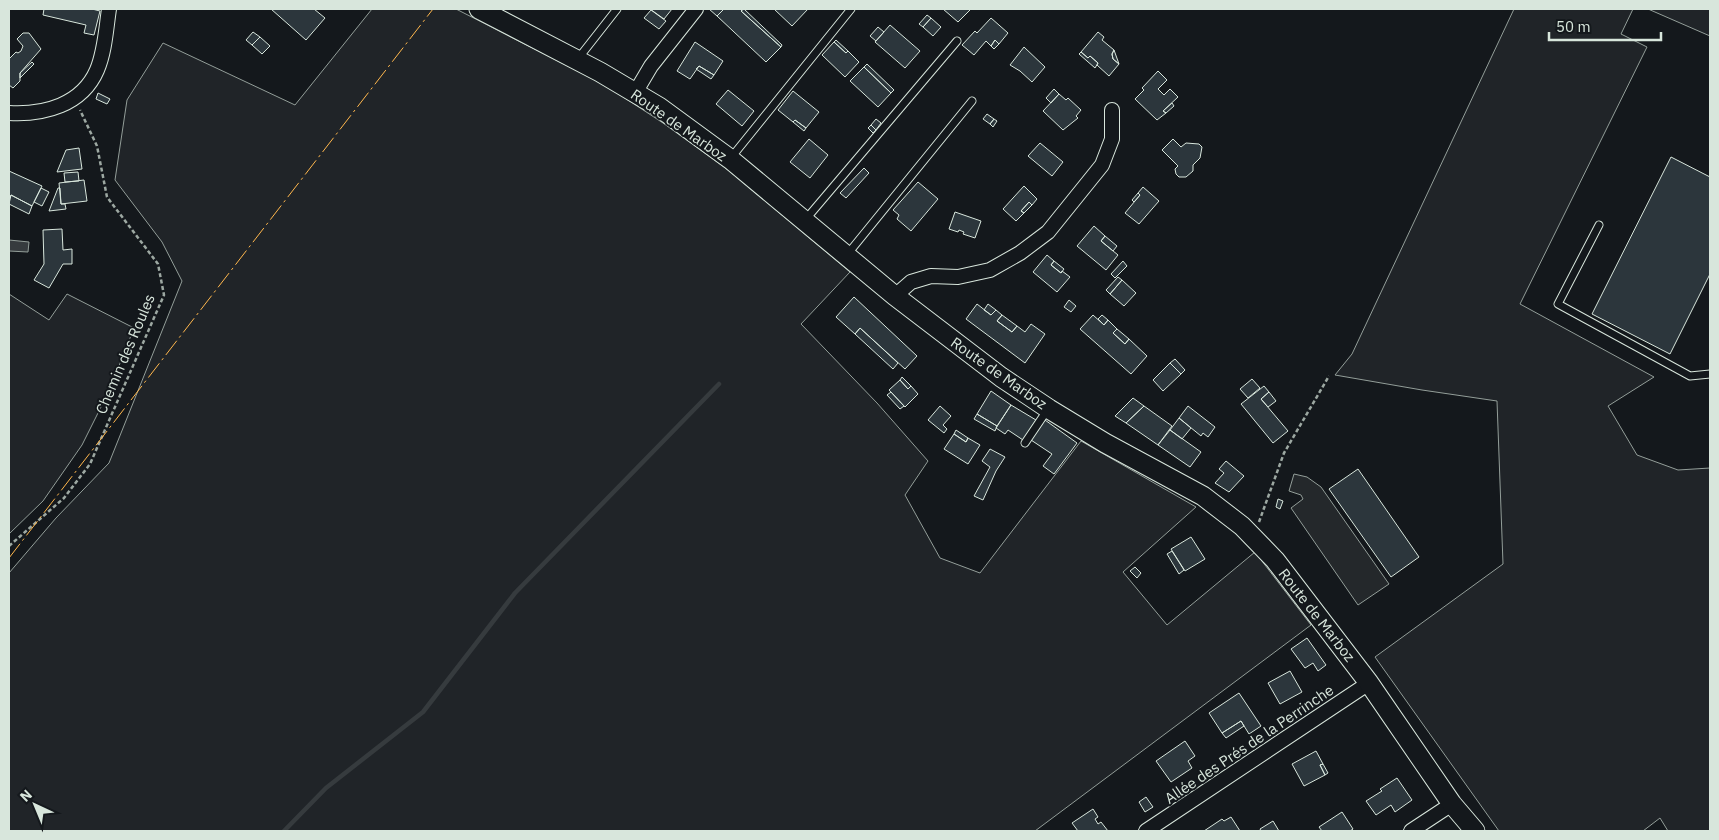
<svg xmlns="http://www.w3.org/2000/svg" width="1719" height="840" viewBox="0 0 1719 840" font-family="'IBM Plex Sans',sans-serif">
<style>
.green{fill:#202428;stroke:#939e99}
.parking{fill:#24282b;stroke:#939e99}
.water{fill:#363b3e;stroke:#939e99}
.lines{fill:none;stroke-linecap:round;stroke-linejoin:round}
.stream{stroke:#363b3e;stroke-width:4.5}
.building{fill:#2c363c;stroke:#d8e6dc}
.lane-casing{stroke:#d8e6dc;stroke-width:9}
.street-casing{stroke:#d8e6dc;stroke-width:16}
.secondary-casing{stroke:#d8e6dc;stroke-width:21}
.path{stroke:#9da8a2;stroke-width:2.5;stroke-dasharray:4 2.5;stroke-linecap:butt}
.lane{stroke:#14181c;stroke-width:7}
.street{stroke:#14181c;stroke-width:14}
.secondary{stroke:#14181c;stroke-width:19}
.power{stroke:#ffb74d;stroke-width:1;stroke-dasharray:18 4 2.5 4;stroke-linecap:butt}
.labels{text-anchor:middle;dominant-baseline:central;stroke-width:4;stroke-linejoin:round;paint-order:stroke}
.street-label{font-size:15px;fill:#d8e6dc;stroke:#14181c}
</style>
<rect width="100%" height="100%" fill="#14181c"/>
<!-- green -->
<path class="green" d="M372 9H456L605 85 663 123 728 170 850 272 801 324 877 403 928 461 905 495 940 558 980 573 1081 441 1196 507 1123 572 1167 625 1255 552 1311 625 1035 831H9V573L56 518 109 463 182 281 162 242 115 180 127 100 163 43 295 105Z
M1514 9H1633L1621 34 1647 47 1520 304 1654 377 1608 406 1637 455 1678 470 1710 468V831H1668L1660 818 1643 831H1499L1375 657 1503 564 1497 401 1422 390 1335 375 1352 354Z
M1648 9H1710V36Z
M9 294 49 320 67 294 134 328 109 391 82 445 43 501 9 534Z"/>
<!-- parking -->
<path class="parking" d="M1294 474 1307 477 1321 487 1389 584 1358 605 1291 508 1303 499 1301 495 1289 491Z"/>
<!-- water -->
<path class="water" d="M9 240 29 242 28 252 9 251Z"/>
<g class="lines">
<!-- stream -->
<path class="stream" d="M284 831 326 788 423 712 515 593 719 384"/>
</g>
<!-- building -->
<path class="building" d="M44 9H92L100 11 94 35 84 33 86 25 43 15Z
M271 9H314L325 18 306 40Z
M650 9H672L664 19Z
M709 9H724L717 16Z
M724 9H743L741 11 781 47 766 62 717 16Z
M744 9 782 45 781 47 741 11Z
M774 9H808L792 26Z
M943 9H971L958 22Z
M651 10 666 21 659 29 644 18Z
M927 15 931 18 923 27 919 24Z
M931 18 941 27 933 36 923 27Z
M991 18 1008 33 999 44 995 40 991 46 986 41 974 55 962 45 975 31 977 33Z
M890 25 920 51 905 68 875 42Z
M878 27 884 32 876 41 870 36Z
M253 32 260 37 252 45 246 40Z
M1098 32 1104 37 1102 40 1114 50 1112 54 1113 59 1119 64 1109 76 1097 65 1098 63 1090 56 1088 58 1081 52Z
M23 33H29L41 49 20 73V81L13 88 9 85V59L16 52 18 53 21 51 23 46 17 39Z
M260 37 270 46 262 54 252 45Z
M836 40 848 51 846 53 834 42Z
M995 40 999 44 994 49 991 46Z
M695 42 723 61 714 75 699 66 690 79 677 71Z
M834 42 846 53 848 51 859 62 845 77 822 55Z
M1024 47 1045 67 1032 82 1020 71 1010 65Z
M1114 50 1119 64 1113 59 1112 54Z
M1081 52 1088 58 1090 56 1098 63 1095 68 1079 54Z
M32 62 34 64 20 78V73Z
M867 64 894 90 891 93 864 67Z
M699 66 714 75 711 79 696 69Z
M864 67 891 93 878 107 850 81Z
M1158 71 1167 80 1158 89 1164 95 1170 89 1178 97 1163 111 1166 113 1157 120 1135 99 1144 90 1142 88Z
M1054 89 1059 94 1051 103 1046 98Z
M728 90 754 111 742 126 716 104Z
M793 91 819 112 806 128 795 120 793 122 778 110Z
M98 93 110 99 107 104 96 99Z
M1059 94 1066 100 1068 98 1081 110 1076 116 1078 118 1063 130 1043 111Z
M1172 103 1174 106 1166 113 1163 111Z
M987 114 994 119 990 124 983 119Z
M876 119 881 123 876 130 871 125Z
M994 119 997 121 993 127 990 124Z
M795 120 806 128 804 131 793 122Z
M871 125 876 130 873 133 868 128Z
M809 139 828 155 810 178 790 162Z
M1173 139 1181 147 1186 143 1199 144 1202 147 1200 158 1193 165V171L1186 177H1179L1176 174 1175 169 1178 166 1162 150Z
M1040 143 1063 162 1052 176 1028 156Z
M79 148 82 169 57 172 66 150Z
M1671 157 1710 177V274L1670 354 1592 314Z
M864 168 869 173 846 198 840 193Z
M9 171 42 186 32 206 11 195 9 200Z
M78 172 79 181 65 182 64 173Z
M84 180 87 201 61 204 59 183Z
M918 182 938 199 911 231 897 219 899 215 893 210Z
M1024 186 1037 199 1032 205 1029 202 1021 211 1024 213 1016 221 1003 209Z
M1143 187 1159 201 1139 224 1125 213 1140 195 1138 193Z
M41 188 49 192 42 206 34 202Z
M58 188H60L61 204H65L66 209 49 211Z
M1138 193 1140 195 1134 202 1132 200Z
M11 195 32 206 29 214 9 204Z
M1029 202 1032 205 1024 213 1021 211Z
M955 212 981 221 975 238 963 234 964 232 959 230 958 232 949 229Z
M1094 226 1105 236 1101 241 1118 255 1106 270 1077 246Z
M62 229 63 250 72 249V264H63L49 288 34 280 44 264 43 230Z
M1105 236 1117 246 1113 251 1101 241Z
M1047 255 1054 261 1051 265 1061 273 1062 271 1070 277 1057 292 1033 272Z
M1054 261 1064 269 1061 273 1051 265Z
M1123 261 1127 266 1115 278 1111 274Z
M1118 277 1122 280 1110 294 1106 290Z
M1122 280 1136 293 1124 306 1110 294Z
M854 297 917 356 905 369 860 328 855 334 836 317Z
M1069 300 1076 306 1071 312 1064 307Z
M977 304 991 315 996 310 1002 315 997 321 1012 332 1017 326 1025 332 1031 324 1045 334 1025 363 966 319Z
M988 304 996 310 991 315 984 310Z
M1002 315 1017 326 1012 332 997 321Z
M1093 315 1104 325 1108 320 1117 329 1113 333 1125 344 1129 339 1147 356 1131 374 1080 329Z
M1102 315 1108 320 1104 325 1098 319Z
M860 328 898 363 893 369 855 334Z
M1117 329 1129 339 1125 344 1113 333Z
M1175 359 1185 370 1181 374 1170 363Z
M1170 363 1181 374 1163 391 1153 380Z
M902 377 911 386 908 389 900 380Z
M1252 379 1260 388 1248 398 1240 389Z
M900 380 908 389 911 386 918 394 905 407 889 390Z
M1264 386 1269 392 1261 399 1288 431 1273 443 1241 404Z
M991 391 1011 405 997 426 977 414Z
M891 392 904 406 900 409 887 395Z
M1269 392 1276 401 1268 407 1261 399Z
M1133 398 1144 406 1126 423 1115 416Z
M1011 405 1036 420 1023 440 1008 430 1005 434 996 428Z
M940 406 951 416 943 425 947 429 944 433 928 420Z
M1144 406 1172 426 1158 445 1126 423Z
M1188 406 1215 427 1208 437 1203 433 1201 436 1179 418Z
M977 414 997 426 995 431 974 419Z
M1179 418 1191 428 1182 439 1170 430Z
M1045 420 1077 443 1054 474 1043 466 1052 454 1031 440Z
M956 430 968 438 966 442 954 434Z
M1170 430 1201 452 1190 467 1158 445Z
M954 434 966 442 968 438 980 445 968 464 944 449Z
M990 449 1005 457 996 471 983 500 974 496 990 467 982 461Z
M1226 461 1244 476 1229 492 1215 483 1224 473 1219 469Z
M1358 469 1419 557 1391 577 1329 489Z
M1278 499 1283 501 1280 509 1276 507Z
M1191 537 1205 559 1185 571 1171 549Z
M1172 551 1184 570 1179 574 1167 554Z
M1135 567 1141 573 1137 578 1130 571Z
M1307 638 1326 665 1318 671 1313 663 1305 668 1291 649Z
M1290 671 1302 692 1280 704 1268 683Z
M1239 693 1261 726 1249 734 1241 721 1222 733 1209 713Z
M1241 721 1244 726 1226 738 1222 733Z
M1185 741 1195 756 1188 761 1192 768 1171 782 1156 761Z
M1316 751 1323 764 1320 765 1325 775 1304 786 1292 764Z
M1323 764 1328 773 1325 775 1320 765Z
M1397 778 1412 800 1395 812 1391 805 1376 815 1366 801 1382 791 1380 789Z
M1146 797 1153 807 1145 812 1139 802Z
M1093 809 1098 817 1095 819 1098 824 1101 822 1108 831H1078L1072 823Z
M1342 812 1353 829 1350 831H1322L1319 827Z
M1231 817 1240 831H1204L1222 819 1224 821Z
M1273 821 1279 831H1261L1260 829Z"/>
<g class="lines">
<!-- lane casing -->
<g class="lane-casing">
<path id="lane" d="M577 60 617 9
M730 159 851 9
M806 219 957 41
M1599 225 1558 304 1690 376 1710 374
M846 256 972 101
M1025 443 1048 409"/>
</g>
<!-- street casing -->
<g class="street-casing">
<path id="street" d="M635 93 651 66 696 9
M9 113C44 115 82 105 97 70 105 51 106 29 109 9
M895 296 911 282 931 276 958 277 990 270 1020 253 1048 232 1102 165 1112 139V110
M1146 831 1369 683
M1411 831 1452 804"/>
</g>
<!-- secondary casing -->
<g class="secondary-casing">
<path id="secondary" d="M479 9 600 72 659 107 730 159 895 296 1001 377 1049 409 1105 443 1203 496 1242 526 1275 560 1369 683 1452 804 1475 831"/>
</g>
<!-- path -->
<path class="path" d="M1259 522 1284 453 1329 376
M9 546 64 498 90 464 164 295 158 264 107 197 97 146 80 110"/>
<!-- lane -->
<use href="#lane" class="lane"/>
<!-- street -->
<use href="#street" class="street"/>
<!-- secondary -->
<use href="#secondary" class="secondary"/>
<!-- power -->
<path class="power" d="M9 558 433 9"/>
</g>
<g class="labels">
<!-- street labels -->
<g class="street-label">
<text transform="translate(679 125) rotate(35)">Route de Marboz</text>
<text transform="translate(125 354) rotate(-67)">Chemin des Roules</text>
<text transform="translate(999 373) rotate(35)">Route de Marboz</text>
<text transform="translate(1317 615) rotate(52)">Route de Marboz</text>
<text transform="translate(1249 744) rotate(-34)">Allée des Prés de la Perrinche</text>
</g>
</g>
<!-- border -->
<rect width="1719" height="840" fill="none" stroke="#d8e6dc" stroke-width="20"/>
<!-- north arrow -->
<g transform="translate(35 805) rotate(316)" stroke="#14181c" stroke-width="4" paint-order="stroke">
<path d="M0-4L9 19L0 12L-9 19Z" fill="#d8e6dc"/>
<text y="-8" font-size="14" font-weight="bold" text-anchor="middle" fill="#d8e6dc">N</text>
</g>
<!-- scale -->
<path d="M1549 32v8h112v-8" fill="none" stroke="#d8e6dc" stroke-width="2.5"/>
<text x="1556" y="32" font-size="15" fill="#d8e6dc" stroke="#14181c" stroke-width="4" paint-order="stroke">50 m</text>
</svg>
